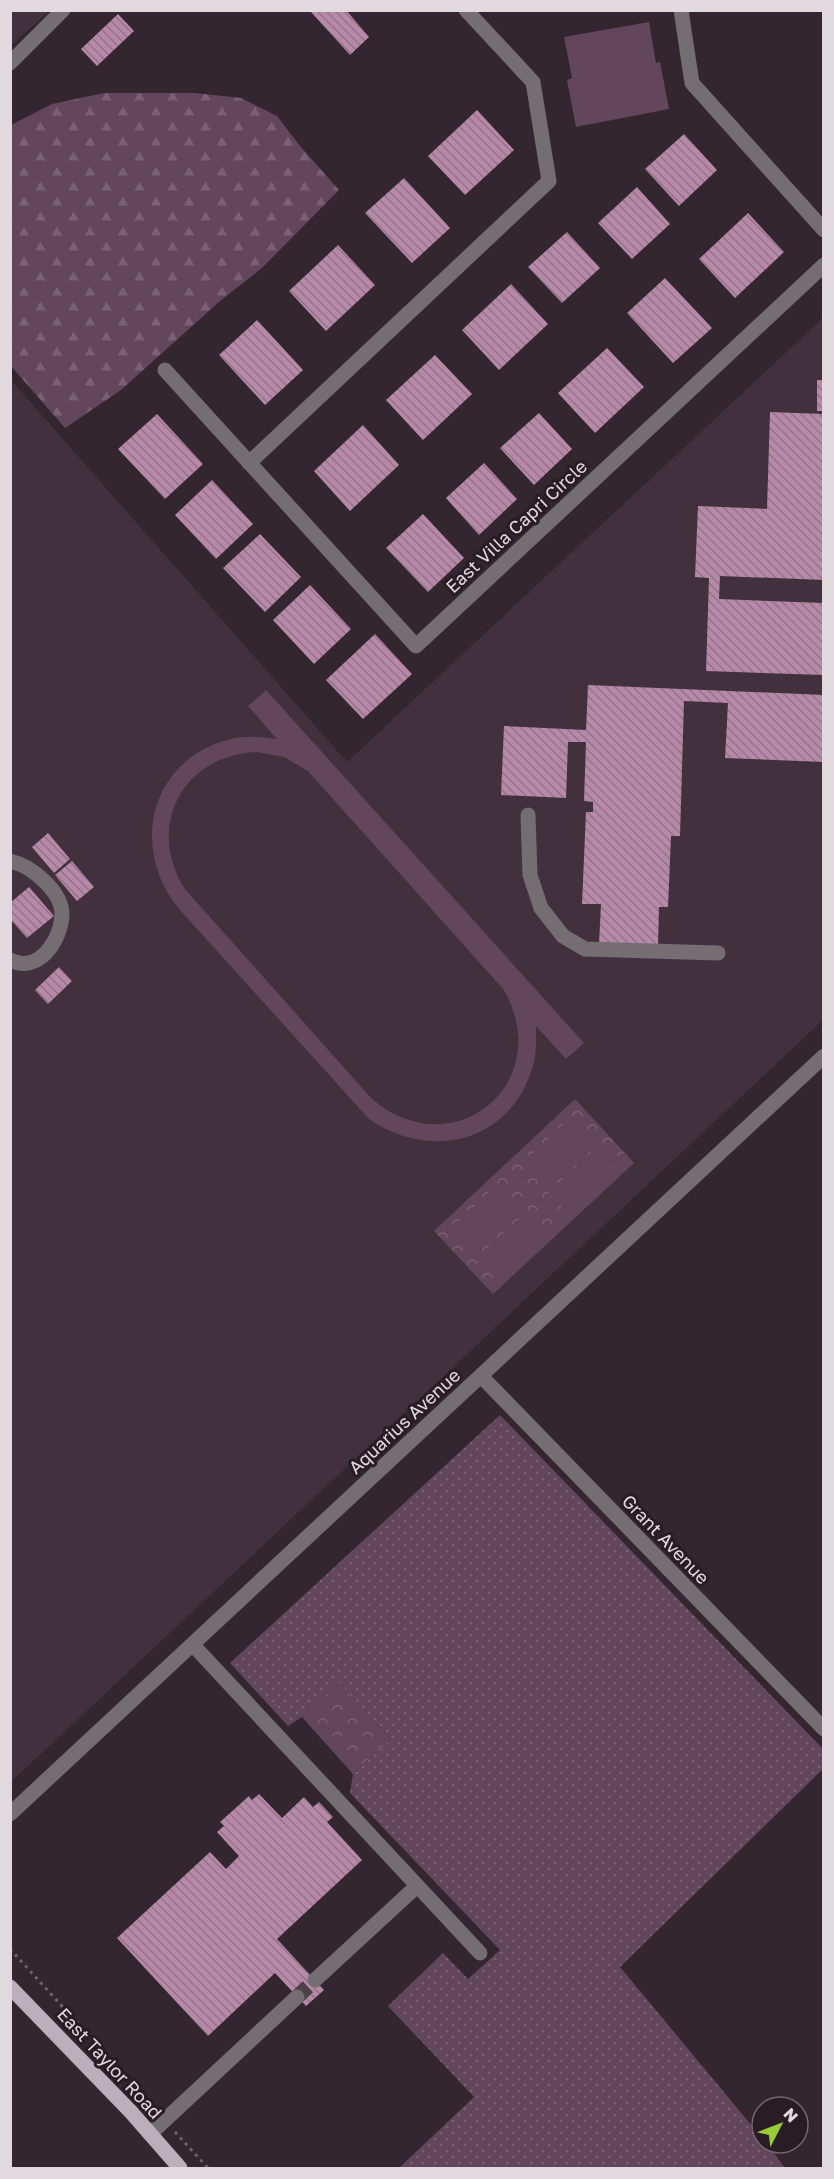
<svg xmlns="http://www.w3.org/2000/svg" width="834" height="2179" viewBox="0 0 834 2179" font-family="'Golos Text',sans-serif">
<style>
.built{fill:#42313d}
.grass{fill:url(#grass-dots)}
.forest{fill:url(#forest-firs)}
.park{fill:url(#park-crowns)}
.pitch{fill:#63465b;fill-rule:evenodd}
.building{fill:url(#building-back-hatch)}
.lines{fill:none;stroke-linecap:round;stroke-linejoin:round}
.minor-tunnel{stroke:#4d4149;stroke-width:15;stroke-dasharray:15 8;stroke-linecap:butt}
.path{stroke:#6f646c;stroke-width:3;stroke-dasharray:3 4.5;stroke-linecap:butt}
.minor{stroke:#746d72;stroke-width:15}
.major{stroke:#bdafb9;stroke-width:15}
.labels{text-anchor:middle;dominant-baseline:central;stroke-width:6;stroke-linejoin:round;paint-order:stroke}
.street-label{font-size:18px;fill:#e2d9df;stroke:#291d25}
</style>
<defs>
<pattern id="grass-dots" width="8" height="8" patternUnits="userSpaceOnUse" patternTransform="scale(1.5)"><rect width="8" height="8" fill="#63465b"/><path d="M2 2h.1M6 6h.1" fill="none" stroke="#796072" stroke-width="1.8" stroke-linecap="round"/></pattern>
<pattern id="forest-firs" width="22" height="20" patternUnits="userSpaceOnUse" patternTransform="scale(1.5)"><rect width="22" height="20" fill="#63465b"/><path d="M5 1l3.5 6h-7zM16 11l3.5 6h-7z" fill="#796072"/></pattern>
<pattern id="park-crowns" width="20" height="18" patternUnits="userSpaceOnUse" patternTransform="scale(1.5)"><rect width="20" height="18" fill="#63465b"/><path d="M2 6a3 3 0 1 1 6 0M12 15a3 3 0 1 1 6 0" fill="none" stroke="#796072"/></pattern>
<pattern id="building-back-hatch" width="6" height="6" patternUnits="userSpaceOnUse" patternTransform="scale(1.5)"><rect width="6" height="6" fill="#b689a9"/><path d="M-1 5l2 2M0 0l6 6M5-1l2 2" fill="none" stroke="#94738a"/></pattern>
</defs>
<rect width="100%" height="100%" fill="#33262f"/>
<!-- built -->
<path class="built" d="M11 10H50V11L11 45Z
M823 318V1020L11 1782 10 379 347 762Z"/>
<!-- grass -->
<path class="grass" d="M500 1415 823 1749V1769L620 1967 762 2138V2143H766L785 2168H399L474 2097 388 2006 443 1953 468 1979 500 1950 350 1793 353 1774 391 1739 339 1683 302 1717 288 1726 230 1663Z"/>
<!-- forest -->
<path class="forest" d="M104 93H195L241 98 277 116 300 146 339 190 262 268 220 301 121 390 65 428 11 366V125L52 104Z"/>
<!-- park -->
<path class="park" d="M575 1099 634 1163 493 1294 434 1231Z
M339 1683 391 1739 353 1774 302 1717Z"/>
<!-- pitch -->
<path class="pitch" d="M649 22 656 63 660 62 669 109 576 127 567 80 572 78 564 37Z
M266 690 584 1043 566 1059 536 1026C536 1042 537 1057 531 1072 507 1144 428 1160 369 1119L180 910C130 851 148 762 227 740 244 735 260 737 277 739L248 706ZM257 752 284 757 308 771 504 990C557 1084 452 1169 371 1098L184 888C146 825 183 755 257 752Z
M568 1120 589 1142 542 1185 522 1164Z
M595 1149 615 1171 569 1214 548 1192Z
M497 1185 518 1207 471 1251 451 1229Z
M524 1215 544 1236 498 1280 477 1258Z"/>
<!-- building -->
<path class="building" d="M313 10H346L369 37 350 55 311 12Z
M118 14 134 31 97 66 81 49Z
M477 110 514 150 465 195 428 156Z
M684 134 717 170 679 206 645 169Z
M404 178 450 228 412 263 365 213Z
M637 187 670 224 632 259 598 223Z
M748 213 784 252 735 298 699 259Z
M567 232 600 268 562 303 528 267Z
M338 245 375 285 326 331 289 291Z
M665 278 712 328 673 363 627 313Z
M511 284 548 324 499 370 462 330Z
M257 320 303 370 265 405 219 355Z
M607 348 644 387 595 433 558 393Z
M435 355 472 394 423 440 386 400Z
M817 380H824V411H817Z
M770 412 824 414V580L720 576 719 599 824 603V675L706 671 709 578 695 577 698 506 767 509Z
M539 413 572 449 534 485 500 448Z
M157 414 203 464 165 499 118 449Z
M363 425 399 465 350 511 314 471Z
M484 463 517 499 479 535 446 498Z
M212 480 253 524 216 559 175 515Z
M423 514 464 558 428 592 386 548Z
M260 534 301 577 265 612 223 568Z
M310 585 351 629 314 664 273 620Z
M375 634 412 674 363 719 326 680Z
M588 685 824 695V762L725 758 728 703 684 701 680 836H671L668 907H659L658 946 599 944 601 904H582L586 812H593V802L584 801 586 742H568L566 798 501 795 504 726 586 730Z
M48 833 70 859 54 873 32 847Z
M72 861 94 887 77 901 55 875Z
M29 887 54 916 27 938 10 919V903Z
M59 967 72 981 48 1004 35 990Z
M259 1794 282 1818 304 1797 313 1807 319 1802 333 1817 327 1822 362 1860 277 1939 324 1990 306 2006 275 1973 208 2036 117 1938 210 1852 226 1869 239 1856 217 1832 224 1826 220 1822 249 1796 252 1800Z"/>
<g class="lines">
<!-- minor-tunnel -->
<path class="minor-tunnel" d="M297 1997 315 1980"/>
<!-- path -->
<path class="path" d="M10 1949 153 2106
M175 2132 208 2168"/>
<!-- minor -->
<path class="minor" d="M681 10 692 83 824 230
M10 63 63 10
M165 370 416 646 824 265
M249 463 549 181 533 82 466 10
M528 815 530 875 541 908 563 936 585 949 718 953
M10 861C32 866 63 892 62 916 60 942 38 974 10 960
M481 1376 824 1729
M193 1645 480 1953
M10 1814 824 1056
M315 1980 417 1886
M150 2134 297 1997"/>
<!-- major -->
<path class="major" d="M10 1987 131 2112 180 2168"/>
</g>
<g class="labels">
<!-- street labels -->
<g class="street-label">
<text transform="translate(516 526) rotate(-43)">East Villa Capri Circle</text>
<text transform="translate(404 1421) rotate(-43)">Aquarius Avenue</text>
<text transform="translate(666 1539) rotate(46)">Grant Avenue</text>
<text transform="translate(110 2063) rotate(47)">East Taylor Road</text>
</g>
</g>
<!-- border -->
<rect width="834" height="2179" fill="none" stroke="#e2d9df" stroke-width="24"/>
<!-- north arrow -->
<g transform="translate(780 2125) rotate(48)"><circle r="28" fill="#291d25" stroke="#73686f" stroke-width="1.5"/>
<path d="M0-4.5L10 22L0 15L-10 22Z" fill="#98cb37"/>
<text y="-9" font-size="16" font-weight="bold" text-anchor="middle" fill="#e2d9df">N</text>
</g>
</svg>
